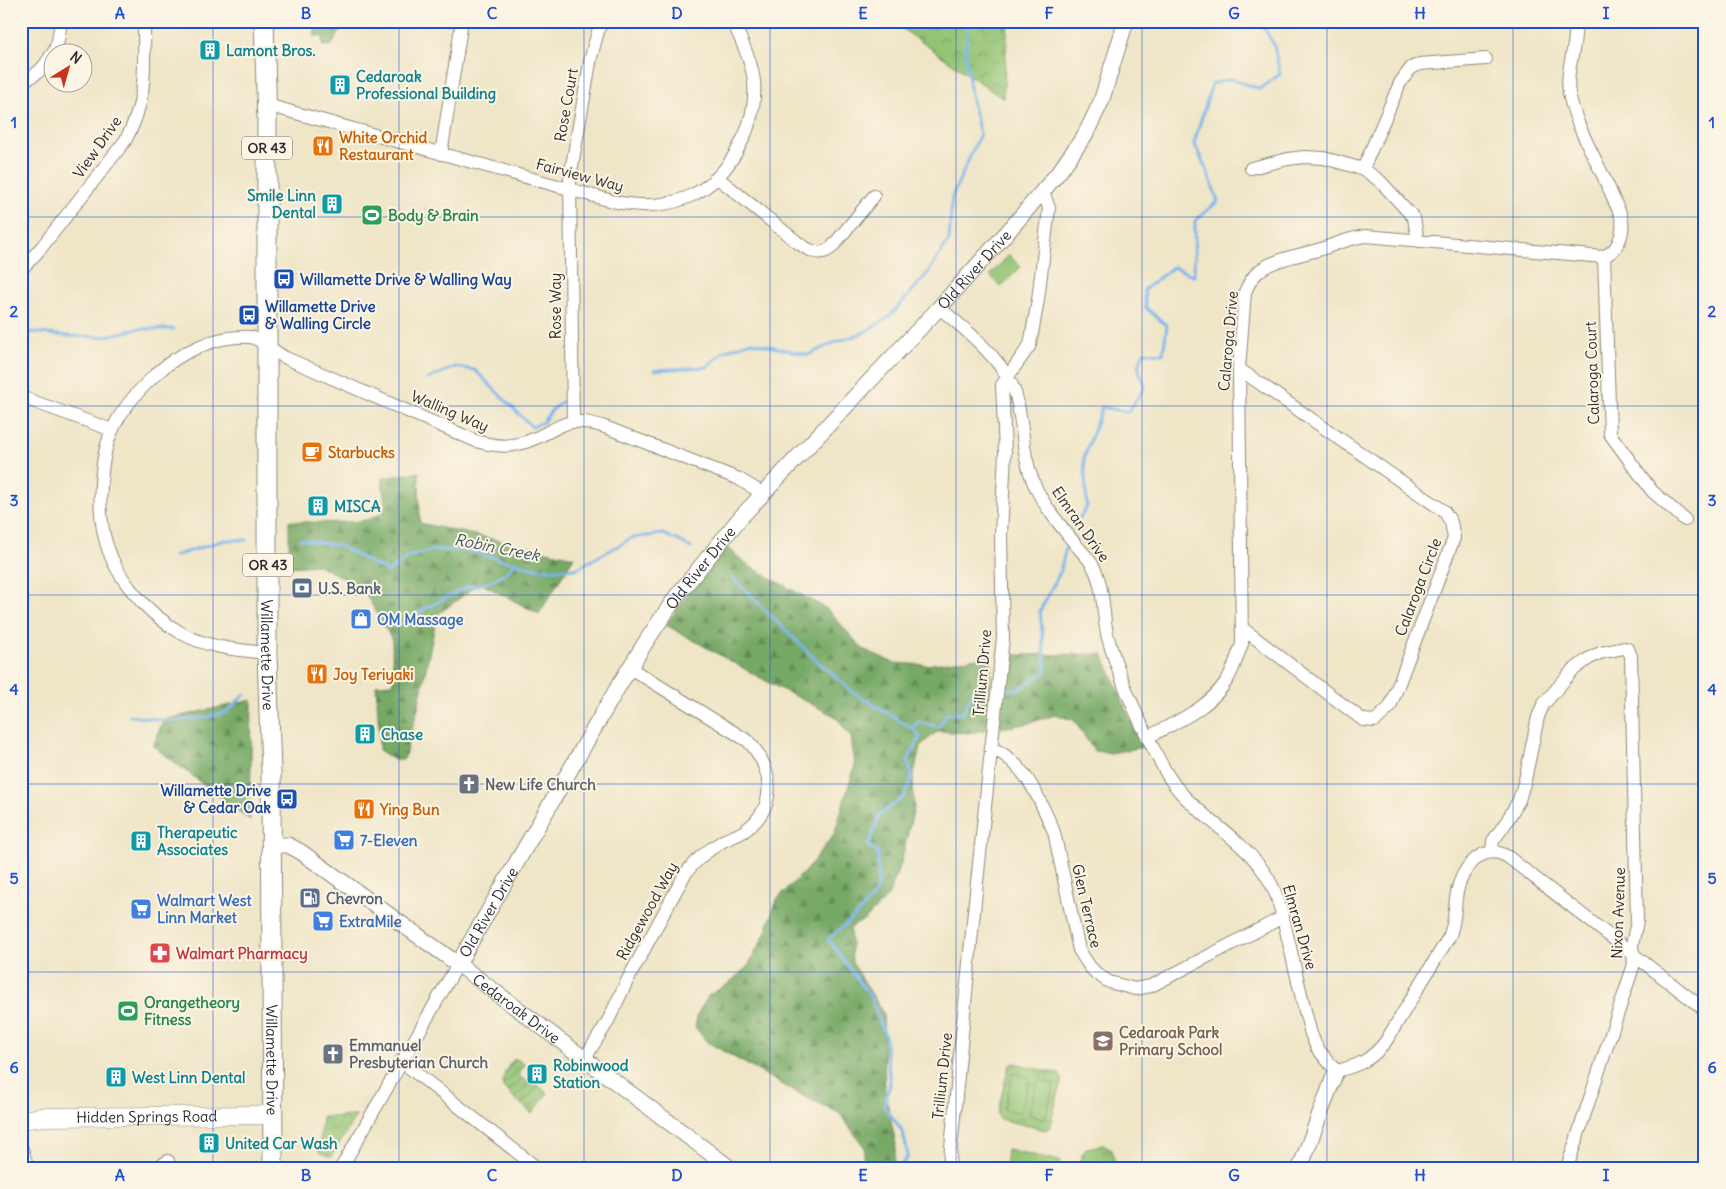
<svg xmlns="http://www.w3.org/2000/svg" width="1726" height="1189" viewBox="0 0 1726 1189" font-family="Delius,sans-serif">
<style>
.forest{fill:url(#forest-firs);stroke:#506a48}
.park{fill:url(#park-crowns);stroke:#5f774f}
.garden{fill:url(#garden-furrows);stroke:#5f774f}
.pitch{fill:#93c373;stroke:#5f774f}
.lines{fill:none;stroke-linecap:round;stroke-linejoin:round}
.stream{stroke:#79b5eb;stroke-width:3}
.minor-casing{stroke:#8d8879;stroke-width:14}
.tertiary-casing{stroke:#8d8879;stroke-width:17}
.secondary-casing{stroke:#8d8879;stroke-width:19}
.primary-casing{stroke:#8d8879;stroke-width:21}
.minor{stroke:#fff;stroke-width:12}
.tertiary{stroke:#fff;stroke-width:15}
.secondary{stroke:#fff;stroke-width:18}
.primary{stroke:#fff;stroke-width:19}
.grid{fill:none;stroke:#1d4ed8;stroke-width:1;stroke-opacity:0.55}
.labels{text-anchor:middle;dominant-baseline:central;stroke-width:4;stroke-linejoin:round;paint-order:stroke}
.shield{fill:#fcf5e5;stroke:#6a6863;stroke-width:1}
.shield-label{font-size:14px;font-weight:bold;fill:#2b2b2b}
.culture-label{font-size:15px;font-weight:bold;fill:#0d838f;stroke:#fcf5e5;text-anchor:start}
.street-label{font-size:15px;fill:#2b2b2b;stroke:#fcf5e5}
.food-label{font-size:15px;font-weight:bold;fill:#c56008;stroke:#fcf5e5;text-anchor:start}
.leisure-label{font-size:15px;font-weight:bold;fill:#27864d;stroke:#fcf5e5;text-anchor:start}
.transit-label{font-size:15px;font-weight:bold;fill:#164399;stroke:#fcf5e5;text-anchor:start}
.service-label{font-size:15px;font-weight:bold;fill:#4e5e75;stroke:#fcf5e5;text-anchor:start}
.shop-label{font-size:15px;font-weight:bold;fill:#366cbe;stroke:#fcf5e5;text-anchor:start}
.worship-label{font-size:15px;font-weight:bold;fill:#5b616d;stroke:#fcf5e5;text-anchor:start}
.health-label{font-size:15px;font-weight:bold;fill:#be3a42;stroke:#fcf5e5;text-anchor:start}
.education-label{font-size:15px;font-weight:bold;fill:#785e54;stroke:#fcf5e5;text-anchor:start}
.water-label{font-size:16px;font-style:italic;fill:#425465;stroke:#fcf5e5}
.neatline{fill:none;stroke:#1d4ed8;stroke-width:2}
.grid-label{font-size:16px;text-anchor:middle;font-weight:bold;fill:#1d4ed8}
</style>
<defs>
<pattern id="forest-firs" width="22" height="20" patternUnits="userSpaceOnUse" patternTransform="scale(1.25)"><rect width="22" height="20" fill="#76a965"/><path d="M5 1l3.5 6h-7zM16 11l3.5 6h-7z" fill="#618a53"/></pattern>
<pattern id="park-crowns" width="20" height="18" patternUnits="userSpaceOnUse" patternTransform="scale(1.25)"><rect width="20" height="18" fill="#93c373"/><path d="M2 6a3 3 0 1 1 6 0M12 15a3 3 0 1 1 6 0" fill="none" stroke="#789f5f"/></pattern>
<pattern id="garden-furrows" width="10" height="10" patternUnits="userSpaceOnUse" patternTransform="scale(1.25)"><rect width="10" height="10" fill="#93c373"/><path d="M-1 1l2-2M0 10L10 0M9 11l2-2" fill="none" stroke="#789f5f"/></pattern>
</defs>
<rect width="100%" height="100%" fill="#fcf5e5"/>
<filter id="ink" filterUnits="userSpaceOnUse"><feTurbulence type="fractalNoise" baseFrequency=".02" numOctaves="2"/><feDisplacementMap in="SourceGraphic" scale="10" xChannelSelector="R" yChannelSelector="G"/><feConvolveMatrix kernelMatrix="1 2 1 2 8 2 1 2 1" color-interpolation-filters="sRGB"/></filter>
<filter id="wash" filterUnits="userSpaceOnUse"><feTurbulence type="fractalNoise" baseFrequency=".0096" numOctaves="4" result="noise"/><feDisplacementMap in="SourceGraphic" scale="20" xChannelSelector="R" yChannelSelector="G"/><feGaussianBlur stdDeviation="1.12" result="paint"/><feColorMatrix in="noise" values="0 0 0 0 0 0 0 0 0 0 0 0 0 0 0 0 0 1.4 0 .05"/><feComposite in="paint" operator="in"/></filter>
<g filter="url(#wash)">
<rect width="100%" height="100%" fill="#efe5c7"/>
<!-- forest -->
<path class="forest" d="M324 21H346L332 45 323 46 322 36H314L315 28Z
M419 472 420 523 574 557 539 614 480 583 437 615 418 708 404 759H393L379 750V730L376 685 393 684 392 640 363 589 319 565 289 567V521C308 522 364 526 378 515 381 514 384 508 385 506L382 478Z
M726 547 749 566 827 609 863 649 894 663 926 665 992 656 987 730 969 733 938 731 921 745 913 777 914 808 901 863 888 896 866 919 850 928 852 962 883 1013 885 1092 896 1145 893 1168H861L865 1148 839 1113 801 1095 707 1042 695 1027 698 1013 709 995 728 984 748 966 765 934 777 899 807 869 834 834 855 765 851 737 835 716 777 687 666 625 697 581Z
M1103 654 1135 731 1144 747 1111 753 1094 751 1074 720 1055 715 1026 724 1000 728 1009 655Z
M252 700 250 820 153 746 163 720Z"/>
<!-- park -->
<path class="park" d="M891 21H1008L1003 99 998 95Z
M1014 1063 1059 1074 1062 1079 1050 1127 1045 1130 1000 1119 997 1114 1009 1066Z
M356 1116 331 1157 319 1152 322 1117Z
M1103 1145 1112 1150 1114 1156 1113 1168H1077L1083 1153 1087 1148Z"/>
<!-- garden -->
<path class="garden" d="M517 1059 525 1065 518 1075 527 1082 530 1080 548 1093 532 1114 503 1087C502 1076 506 1069 513 1060Z"/>
<!-- pitch -->
<path class="pitch" d="M1009 255 1021 267 1001 287 990 275Z
M1013 1073 1030 1078 1020 1113 1004 1109Z
M1038 1080 1054 1084 1045 1119 1029 1115Z
M1007 1149 1060 1161 1059 1168H1005Z"/>
<g class="lines">
<!-- stream -->
<path class="stream" d="M21 331 67 336 102 337 137 329H174
M655 370 707 367 726 350 752 342 808 355 833 343 863 333 889 317 928 273 949 240 952 197 980 134 971 96 965 52 968 21
M428 379 455 367 475 370 532 427 543 422 551 411 563 401
M1074 528 1087 506 1084 458 1102 407 1128 412 1145 387 1138 367 1144 352 1163 354 1167 326 1146 308 1144 290 1173 267 1194 276 1195 221 1218 201 1207 171 1194 143 1212 84 1231 79 1260 89 1280 74 1274 45 1260 21
M300 539 340 546 388 572 408 557 433 550H463L539 569H576L632 538 663 534 681 542 691 548
M174 556 225 540H247
M732 577 816 660 853 692 912 728
M389 626 404 623 426 608 465 588 487 583 507 572 515 563
M1008 690 1019 689 1046 672 1040 611 1060 572 1066 547
M130 716 173 721 209 717 227 712 245 694
M899 1168 908 1156 903 1132 884 1106 890 1084 885 1035 870 996 828 939C841 929 877 900 878 884 879 874 877 863 878 853L868 846 880 814 904 797 912 778 908 761 920 737 912 728 918 722 939 727 947 713 962 714 971 697 990 693"/>
</g>
</g>
<g filter="url(#ink)">
<g class="lines">
<!-- minor casing -->
<g class="minor-casing">
<path id="minor" d="M54 52 58 41 61 21
M21 80C35 79 45 66 52 54
M267 105 612 201C668 214 714 197 740 145 750 127 756 103 754 82 752 61 741 41 733 21
M441 154 462 21
M1251 168 1288 159 1304 157 1324 158 1363 169 1380 181 1414 218 1418 241
M1363 169 1400 83 1411 68 1420 64 1486 59
M718 178 797 242C808 250 820 258 832 247L874 196
M1604 256 1610 434 1652 491 1685 520
M21 270 41 248 125 141C148 101 144 66 144 21
M939 308C965 328 1011 367 1017 400 1024 430 1022 457 1035 486 1045 508 1061 526 1076 545 1082 552 1090 559 1094 568 1105 590 1102 615 1108 638 1118 673 1133 708 1149 740 1159 759 1167 778 1182 794 1208 822 1242 840 1264 872 1279 893 1283 919 1289 943 1296 973 1303 1004 1311 1034L1317 1048 1336 1071C1358 1066 1372 1060 1386 1041L1449 937C1456 922 1454 908 1457 892 1461 869 1483 841 1508 857L1705 1010
M1239 369 1444 511 1451 522 1454 538 1390 707 1375 721 1363 720 1242 628
M21 397 112 430
M573 422 570 177 591 57 599 28
M267 653C239 650 208 648 183 634 145 613 110 573 103 529 100 514 100 499 101 484 102 466 105 445 113 429 122 408 138 391 154 376 179 352 216 335 250 337 260 338 275 353 286 358 349 385 412 413 476 441 504 449 520 447 546 433 555 429 564 422 574 422 585 421 595 424 605 427L739 479 762 493
M1148 737C1176 722 1210 708 1227 680 1234 669 1237 656 1242 644L1239 369 1245 292C1248 285 1252 277 1258 272 1272 259 1302 255 1321 249 1336 244 1349 238 1366 236L1592 256C1595 256 1600 257 1603 256 1617 253 1624 234 1622 221 1621 212 1614 202 1611 193 1597 160 1576 128 1569 93 1565 69 1578 46 1575 21
M990 748C1024 759 1041 802 1054 832L1079 950 1090 967 1097 974 1109 982 1135 989 1151 986 1283 917
M1492 851 1493 841 1507 821 1519 800 1525 780 1538 717 1543 705 1572 671 1588 659 1600 653 1624 648 1628 649 1631 656 1637 921 1632 945 1634 964 1567 1168
M585 1058 607 1023 627 981 685 874C695 860 708 850 723 841 731 837 740 835 747 829 778 805 773 768 748 741L630 668
M401 1061 537 1168
M21 1146 28 1168
M157 1168 168 1161
M341 1168 458 964
M949 1168 975 901 1003 638 1001 535 1005 452 1002 385 1030 345 1038 300 1049 208 1043 191"/>
</g>
<!-- tertiary casing -->
<g class="tertiary-casing">
<g id="tertiary">
<path id="s1" d="M271 845H288L301 852 466 970 730 1168"/>
<path id="s2" d="M458 964 618 687 647 640 676 597 740 518 939 308 1012 227 1059 172 1085 135 1101 102 1126 21"/>
<path d="M1300 1168 1336 1071"/>
</g>
</g>
<!-- secondary casing -->
<g class="secondary-casing">
<g id="secondary">
<path id="s3" d="M21 1120 44 1117 273 1115"/>
</g>
</g>
<!-- primary casing -->
<g class="primary-casing">
<g id="primary">
<path id="s4" d="M264 21 267 121V653L271 772 273 1168"/>
</g>
</g>
<!-- minor -->
<use href="#minor" class="minor"/>
<!-- tertiary -->
<use href="#tertiary" class="tertiary"/>
<!-- secondary -->
<use href="#secondary" class="secondary"/>
<!-- primary -->
<use href="#primary" class="primary"/>
</g>
</g>
<!-- grid -->
<path class="grid" d="M213 21V1168M399 21V1168M584 21V1168M770 21V1168M956 21V1168M1142 21V1168M1327 21V1168M1513 21V1168M21 217H1705M21 406H1705M21 595H1705M21 784H1705M21 972H1705"/>
<!-- icons -->
<defs>
<g id="building-square" transform="scale(1.125)"><rect x="-9" y="-9" width="18" height="18" rx="4" fill="#0f9aa8" stroke="#fcf5e5"/><path d="M-4-6H4V6H1V3H-1V6H-4ZM-2.5-4.3h1.7v1.8h-1.7ZM.8-4.3h1.7v1.8H.8ZM-2.5-1h1.7V.8h-1.7ZM.8-1h1.7V.8H.8Z" fill="#fff"/></g>
<g id="restaurant-square" transform="scale(1.125)"><rect x="-9" y="-9" width="18" height="18" rx="4" fill="#e8710a" stroke="#fcf5e5"/><path d="M-5-6h1v4h1v-4h1v4h1v-4h1v5L-1.5 .5V6h-2V.5L-5-1ZM5-6V6H3V1.5H1.5Q1.5-4 5-6Z" fill="#fff"/></g>
<g id="stadium-square" transform="scale(1.125)"><rect x="-9" y="-9" width="18" height="18" rx="4" fill="#2e9e5b" stroke="#fcf5e5"/><path d="M0-5a6.5 5 0 1 0 0 10a6.5 5 0 1 0 0-10ZM-3.5-1.8h7v3.6h-7Z" fill="#fff"/></g>
<g id="bus-square" transform="scale(1.125)"><rect x="-9" y="-9" width="18" height="18" rx="4" fill="#1a4fb4" stroke="#fcf5e5"/><path d="M-5-6H5V4H4V6H2V4H-2V6H-4V4H-5ZM-3.5-4V0h7V-4ZM-3.5 1.2v1.5H-2V1.2ZM2 1.2v1.5H3.5V1.2Z" fill="#fff"/></g>
<g id="cafe-square" transform="scale(1.125)"><rect x="-9" y="-9" width="18" height="18" rx="4" fill="#e8710a" stroke="#fcf5e5"/><path d="M-5.5-4.5H6V0H3Q3 3.5 0 3.5H-2.5Q-5.5 3.5-5.5 0ZM3-3.2v2h1.7v-2ZM-6 4.5H4V6H-6Z" fill="#fff"/></g>
<g id="bank-square" transform="scale(1.125)"><rect x="-9" y="-9" width="18" height="18" rx="4" fill="#5c6f8a" stroke="#fcf5e5"/><path d="M-6-4H6V4H-6ZM0-2.3a2.3 2.3 0 1 0 0 4.6a2.3 2.3 0 1 0 0-4.6Z" fill="#fff"/></g>
<g id="shop-square" transform="scale(1.125)"><rect x="-9" y="-9" width="18" height="18" rx="4" fill="#3f7fe0" stroke="#fcf5e5"/><path d="M-5-2.5h2.3a2.7 3.5 0 0 1 5.4 0H5L5.5 6h-11ZM-1.5-2.5h3a1.5 2.3 0 0 0-3 0Z" fill="#fff"/></g>
<g id="church-square" transform="scale(1.125)"><rect x="-9" y="-9" width="18" height="18" rx="4" fill="#6b7280" stroke="#fcf5e5"/><path d="M-1.2-6h2.4v3.5h3.3v2.4h-3.3V6h-2.4V-.1h-3.3v-2.4h3.3Z" fill="#fff"/></g>
<g id="supermarket-square" transform="scale(1.125)"><rect x="-9" y="-9" width="18" height="18" rx="4" fill="#3f7fe0" stroke="#fcf5e5"/><path d="M-6-5.5h2.5l.6 2H6L4.5 2H-2.5L-4.4-4H-6ZM-1.5 3.2a1.3 1.3 0 1 0 .1 0ZM3 3.2a1.3 1.3 0 1 0 .1 0Z" fill="#fff"/></g>
<g id="fuel-square" transform="scale(1.125)"><rect x="-9" y="-9" width="18" height="18" rx="4" fill="#5c6f8a" stroke="#fcf5e5"/><path d="M-5.5-6h7V0h2V4h1.3V-2.5L3-4.5l.8-.8L6-3V5H2.5V1h-1V6h-7ZM-4.2-4.7v3.2H.2V-4.7Z" fill="#fff"/></g>
<g id="pharmacy-square" transform="scale(1.125)"><rect x="-9" y="-9" width="18" height="18" rx="4" fill="#e0444e" stroke="#fcf5e5"/><path d="M-2-6h4v4h4v4h-4v4h-4v-4h-4v-4h4Z" fill="#fff"/></g>
<g id="school-square" transform="scale(1.125)"><rect x="-9" y="-9" width="18" height="18" rx="4" fill="#8d6e63" stroke="#fcf5e5"/><path d="M0-5L7-2L0 1L-7-2ZM-4 1L0 2.5L4 1V4Q0 6-4 4Z" fill="#fff"/></g>
</defs>
<g fill-rule="evenodd">
<use href="#building-square" x="210" y="50"/>
<use href="#building-square" x="340" y="85"/>
<use href="#restaurant-square" x="323" y="146"/>
<use href="#building-square" x="332" y="204"/>
<use href="#stadium-square" x="372" y="215"/>
<use href="#bus-square" x="284" y="279"/>
<use href="#bus-square" x="249" y="315"/>
<use href="#cafe-square" x="312" y="452"/>
<use href="#building-square" x="318" y="506"/>
<use href="#bank-square" x="302" y="588"/>
<use href="#shop-square" x="361" y="619"/>
<use href="#restaurant-square" x="317" y="674"/>
<use href="#building-square" x="365" y="734"/>
<use href="#church-square" x="469" y="784"/>
<use href="#bus-square" x="287" y="799"/>
<use href="#restaurant-square" x="364" y="809"/>
<use href="#supermarket-square" x="344" y="840"/>
<use href="#building-square" x="141" y="841"/>
<use href="#fuel-square" x="310" y="898"/>
<use href="#supermarket-square" x="141" y="909"/>
<use href="#supermarket-square" x="323" y="921"/>
<use href="#pharmacy-square" x="160" y="953"/>
<use href="#stadium-square" x="128" y="1011"/>
<use href="#school-square" x="1103" y="1041"/>
<use href="#church-square" x="333" y="1054"/>
<use href="#building-square" x="537" y="1074"/>
<use href="#building-square" x="116" y="1077"/>
<use href="#building-square" x="209" y="1143"/>
</g>
<g class="labels">
<!-- shield labels -->
<g class="shield">
<rect x="242" y="136.5" width="50" height="23" rx="4"/>
<rect x="243" y="553.5" width="50" height="23" rx="4"/>
</g>
<g class="shield-label">
<text x="267" y="148">OR 43</text>
<text x="268" y="565">OR 43</text>
</g>
<!-- culture labels -->
<g class="culture-label">
<text x="226" y="50">Lamont Bros.</text>
<text x="356" y="76">Cedaroak<tspan x="356" dy="17">Professional Building</tspan></text>
<text x="316" y="195" text-anchor="end">Smile Linn<tspan x="316" dy="17">Dental</tspan></text>
<text x="334" y="506">MISCA</text>
<text x="381" y="734">Chase</text>
<text x="157" y="832">Therapeutic<tspan x="157" dy="17">Associates</tspan></text>
<text x="553" y="1065">Robinwood<tspan x="553" dy="17">Station</tspan></text>
<text x="132" y="1077">West Linn Dental</text>
<text x="225" y="1143">United Car Wash</text>
</g>
<!-- street labels -->
<g class="street-label">
<text transform="translate(566 105) rotate(-80)">Rose Court</text>
<text transform="translate(97 147) rotate(-55)">View Drive</text>
<text transform="translate(580 175) rotate(15)">Fairview Way</text>
<text stroke="none"><textPath href="#s2" startOffset="870">Old River Drive</textPath></text>
<text transform="translate(555 306) rotate(-90)">Rose Way</text>
<text transform="translate(1228 341) rotate(-85)">Calaroga Drive</text>
<text transform="translate(1592 373) rotate(-92)">Calaroga Court</text>
<text transform="translate(450 411) rotate(23)">Walling Way</text>
<text transform="translate(1081 524) rotate(55)">Elmran Drive</text>
<text stroke="none"><textPath href="#s2" startOffset="465">Old River Drive</textPath></text>
<text transform="translate(1418 587) rotate(-69)">Calaroga Circle</text>
<text stroke="none"><textPath href="#s4" startOffset="634">Willamette Drive</textPath></text>
<text transform="translate(982 673) rotate(-85)">Trillium Drive</text>
<text transform="translate(1087 906) rotate(77)">Glen Terrace</text>
<text transform="translate(647 911) rotate(-61)">Ridgewood Way</text>
<text stroke="none"><textPath href="#s2" startOffset="60">Old River Drive</textPath></text>
<text transform="translate(1618 913) rotate(-88)">Nixon Avenue</text>
<text transform="translate(1300 927) rotate(74)">Elmran Drive</text>
<text stroke="none"><textPath href="#s1" startOffset="298">Cedaroak Drive</textPath></text>
<text stroke="none"><textPath href="#s4" startOffset="1039">Willamette Drive</textPath></text>
<text transform="translate(942 1076) rotate(-84)">Trillium Drive</text>
<text stroke="none"><textPath href="#s3" startOffset="126">Hidden Springs Road</textPath></text>
</g>
<!-- food labels -->
<g class="food-label">
<text x="339" y="137">White Orchid<tspan x="339" dy="17">Restaurant</tspan></text>
<text x="328" y="452">Starbucks</text>
<text x="333" y="674">Joy Teriyaki</text>
<text x="380" y="809">Ying Bun</text>
</g>
<!-- leisure labels -->
<g class="leisure-label">
<text x="388" y="215">Body &amp; Brain</text>
<text x="144" y="1002">Orangetheory<tspan x="144" dy="17">Fitness</tspan></text>
</g>
<!-- transit labels -->
<g class="transit-label">
<text x="300" y="279">Willamette Drive &amp; Walling Way</text>
<text x="265" y="306">Willamette Drive<tspan x="265" dy="17">&amp; Walling Circle</tspan></text>
<text x="271" y="790" text-anchor="end">Willamette Drive<tspan x="271" dy="17">&amp; Cedar Oak</tspan></text>
</g>
<!-- service labels -->
<g class="service-label">
<text x="318" y="588">U.S. Bank</text>
<text x="326" y="898">Chevron</text>
</g>
<!-- shop labels -->
<g class="shop-label">
<text x="377" y="619">OM Massage</text>
<text x="360" y="840">7-Eleven</text>
<text x="157" y="900">Walmart West<tspan x="157" dy="17">Linn Market</tspan></text>
<text x="339" y="921">ExtraMile</text>
</g>
<!-- worship labels -->
<g class="worship-label">
<text x="485" y="784">New Life Church</text>
<text x="349" y="1045">Emmanuel<tspan x="349" dy="17">Presbyterian Church</tspan></text>
</g>
<!-- health labels -->
<g class="health-label">
<text x="176" y="953">Walmart Pharmacy</text>
</g>
<!-- education labels -->
<g class="education-label">
<text x="1119" y="1032">Cedaroak Park<tspan x="1119" dy="17">Primary School</tspan></text>
</g>
<!-- water labels -->
<g class="water-label">
<text transform="translate(497 547) rotate(11)">Robin Creek</text>
</g>
</g>
<!-- margin -->
<rect width="1726" height="1189" fill="none" stroke="#fcf5e5" stroke-width="55"/>
<!-- north arrow -->
<g transform="translate(68 68) rotate(37)"><circle r="24" fill="#fcf5e5" stroke="#a8a49b"/>
<path d="M0-4L9 19L0 12L-9 19Z" fill="#c8321e"/>
<text y="-8" font-size="14" font-weight="bold" text-anchor="middle" fill="#2b2b2b">N</text>
</g>
<rect x="28" y="28" width="1670" height="1134" class="neatline"/>
<g class="grid-label">
<text x="120" y="19">A</text>
<text x="306" y="19">B</text>
<text x="492" y="19">C</text>
<text x="677" y="19">D</text>
<text x="863" y="19">E</text>
<text x="1049" y="19">F</text>
<text x="1234" y="19">G</text>
<text x="1420" y="19">H</text>
<text x="1606" y="19">I</text>
<text x="14" y="128">1</text>
<text x="1712" y="128">1</text>
<text x="14" y="317">2</text>
<text x="1712" y="317">2</text>
<text x="14" y="506">3</text>
<text x="1712" y="506">3</text>
<text x="14" y="695">4</text>
<text x="1712" y="695">4</text>
<text x="14" y="884">5</text>
<text x="1712" y="884">5</text>
<text x="14" y="1073">6</text>
<text x="1712" y="1073">6</text>
<text x="120" y="1181">A</text>
<text x="306" y="1181">B</text>
<text x="492" y="1181">C</text>
<text x="677" y="1181">D</text>
<text x="863" y="1181">E</text>
<text x="1049" y="1181">F</text>
<text x="1234" y="1181">G</text>
<text x="1420" y="1181">H</text>
<text x="1606" y="1181">I</text>
</g>
</svg>
